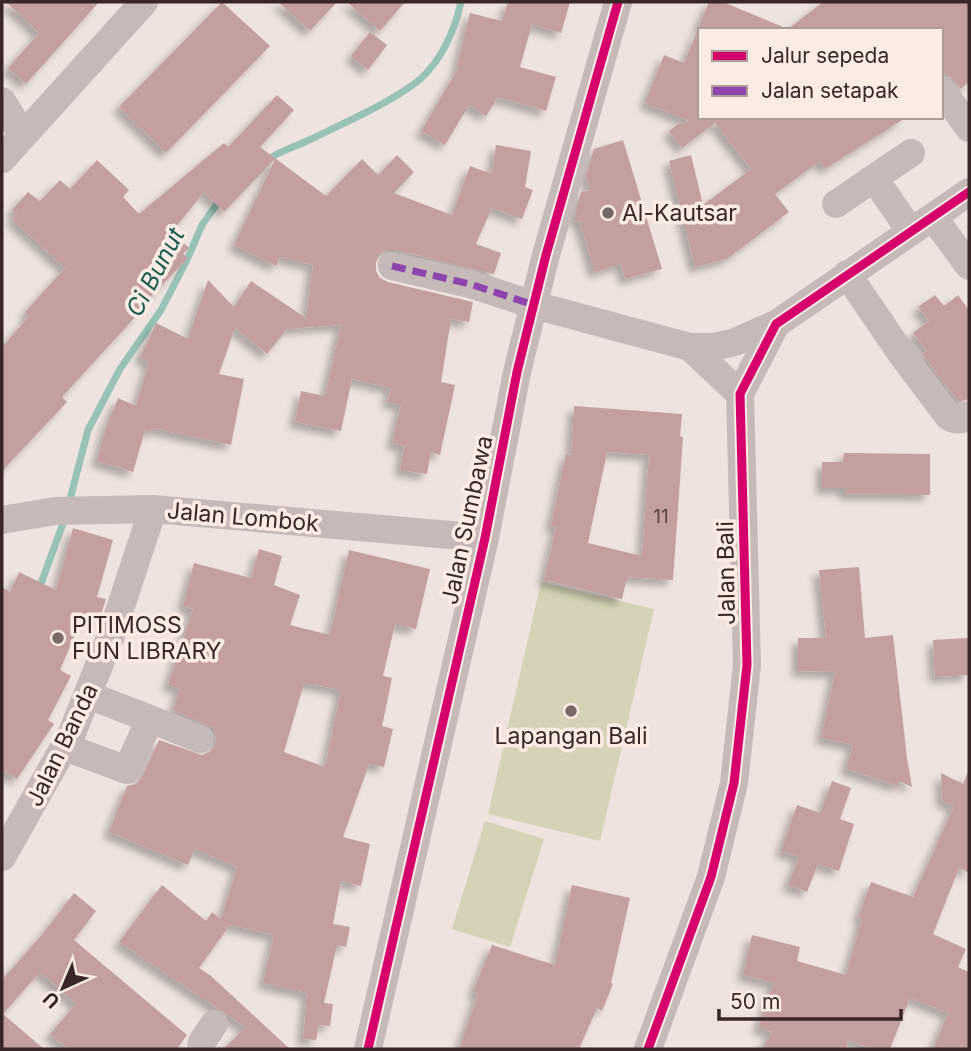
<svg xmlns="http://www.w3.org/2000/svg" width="971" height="1051" viewBox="0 0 971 1051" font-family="Inter,sans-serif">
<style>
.green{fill:#d5d2b7}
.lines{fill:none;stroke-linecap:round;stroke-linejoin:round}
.stream{stroke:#99c2b7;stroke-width:7}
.building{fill:#c3a09f;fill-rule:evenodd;filter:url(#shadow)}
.minor{stroke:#c6bab8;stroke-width:28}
.quiet{stroke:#8e44ad;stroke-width:7;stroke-dasharray:14 7;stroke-linecap:butt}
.cycleway-casing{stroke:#fbebe5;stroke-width:13}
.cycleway{stroke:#d6006c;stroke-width:9}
.poi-dot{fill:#776966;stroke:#fbebe5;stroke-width:2.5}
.labels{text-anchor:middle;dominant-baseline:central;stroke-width:7;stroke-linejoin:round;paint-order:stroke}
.number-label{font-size:19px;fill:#5a4544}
.poi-label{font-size:23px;fill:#372726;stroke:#fbebe5;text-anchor:start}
.street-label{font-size:23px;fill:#372726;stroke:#fbebe5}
.water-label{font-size:24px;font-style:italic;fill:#175d4f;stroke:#fbebe5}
</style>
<defs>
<filter id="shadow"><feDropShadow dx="-6" dy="6" stdDeviation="3.5" flood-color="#0004"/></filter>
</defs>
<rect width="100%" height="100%" fill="#eee3de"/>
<!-- green -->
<path class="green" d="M541 582 654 609 600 841 488 814Z
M485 821 544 839 510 947 452 929Z"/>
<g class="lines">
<!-- stream -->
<path class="stream" d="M266 161C279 151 295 147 309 140 342 124 390 103 418 81 441 62 455 30 461 2
M69 503 88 430 120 369 161 310 186 262 202 225 222 197
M39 589 65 518"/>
</g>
<!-- building -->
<path class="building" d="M6 2H99L26 84 8 68 39 33Z
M222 2 270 46 166 153 119 107Z
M278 2H337L310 31Z
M347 2H405L380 31Z
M508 2H570L561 33 532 24 520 67 556 77 546 111 498 97 486 116 469 105 445 145 421 131 459 67 457 66 470 13 502 21Z
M709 2H723L788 29 823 2H969V82L961 89 948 74 941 73V30H700V118L907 117 825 169 820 161 775 194 789 212 727 259 695 267 669 161 691 155 703 205 751 169 715 123 682 148 669 131 678 124 689 121 645 103 664 55 684 63Z
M370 32 387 45 368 70 351 56Z
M277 95 294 110 260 147 326 196 362 159 378 175 397 155 414 172 394 193 452 215 470 166 492 174 496 145 531 151 525 187 533 190 522 219 492 208 476 244 501 253 494 274 396 250H387L380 254 376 262V271L380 278 388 282 473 302 469 322 451 319 441 382 455 385 440 455 431 452 427 474 400 470 404 446 392 443 401 405 387 402 391 388 352 379 341 431 295 422 301 391 325 396 341 325 287 329 267 354 235 328 219 374 244 379 231 445 152 428 151 432 145 430 133 472 97 461 106 427 118 398 136 406 149 362 140 358 156 323 188 339 208 280 234 307 251 281 306 318 313 265 280 257 276 266 234 245 275 159 224 212 204 192 172 232 189 248 183 254 188 258 135 313 138 314 62 397 67 402 2 471V347L29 316 25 312 65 268 12 219 17 214 12 210 28 192 40 201 60 180 70 189 97 160 129 190 123 197 139 214 224 143 228 147Z
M623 140 662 269 625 279 621 264 595 272 579 220 575 222 574 218 581 192 590 190 586 175 594 149Z
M935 295 944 306 958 295 969 310V399L959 402 922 354 927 351 913 333 929 321 918 307Z
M574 406 682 414 680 436 683 437 673 580 627 577 622 599 544 580 556 527 551 526 566 454 571 455ZM607 452 649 455 642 556 588 543Z
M844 453 930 454V495L845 494V488H822V462H843Z
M73 528 113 540 97 597 106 599 99 620 83 616 60 670 71 676 48 720 54 724 17 779 2 770V587L10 592 19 572 56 590Z
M259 549 282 556 274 585 300 595 290 625 330 635 349 550 430 569 416 629 395 624 383 676 392 678 382 726 393 729 384 767 369 764 343 837 370 844 361 886 341 881 333 924 350 927 346 947 337 945 324 1003 333 1004 330 1026 319 1025 316 1040 303 1039 307 993 263 983 274 935 230 925 199 968 211 976 290 1049H224L245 1027 119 942 162 885 206 921 212 912 221 919 237 867 195 849 188 865 109 832 127 786 136 784 142 777 159 740 202 755 210 752 215 746 216 736 213 728 173 710 180 689 168 685 193 609 183 606 194 563 251 578ZM304 683 341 690 325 767 284 752Z
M859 567 865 638 893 635 907 758 912 787 899 781 898 786 846 769 853 745 821 738 835 672 798 671V638H826L819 570Z
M969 638V675L935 677 933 640Z
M969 770V873L959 868 933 934 966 949 958 967 969 972V1049H933L948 1013 910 998 890 1049H871L848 1040 846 1049H762L772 1032 758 1028 774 983 743 975 752 935 800 947 797 961 846 975 862 918 858 917 871 882 913 897 954 806 942 801 941 773 963 784Z
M832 781 851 788 840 819 854 824 839 871 818 864 807 892 788 885 799 857 781 851 797 805 820 813Z
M572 885 630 898 611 983 613 984 602 1011 597 1008 579 1049H459L478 994 473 992 492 945 555 965Z
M74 893 96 911 74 940 187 1035 177 1049H68L50 1034 76 1004 40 972 3 1014 44 1049H2V980L46 930Z"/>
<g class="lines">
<!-- minor -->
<path class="minor" d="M941 89 969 128
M2 101 23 135
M2 159 144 2
M874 178 911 153
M836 204 874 178 911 232
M933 217 969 266
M392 266 470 284 534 305 690 347 740 394
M847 274 903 356 949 417C957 421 962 421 969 415
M690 347H714L735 342 776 324
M2 520 55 511 153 509 485 538
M88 695 150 719
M65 747 127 770 150 719 200 739
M2 857 72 733 112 633 153 509
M201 1049 202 1042 214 1024
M368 1049 485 538 517 372 546 255 618 2
M648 1049 711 877 734 783 747 665 740 394 776 324 969 192"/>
<!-- quiet -->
<path class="quiet" d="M392 266 470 284 534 305"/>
<!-- cycleway casing -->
<g class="cycleway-casing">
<path id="cycleway" d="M368 1049 485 538 517 372 546 255 618 2
M648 1049 711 877 734 783 747 665 740 394 776 324 969 192"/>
</g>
<!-- cycleway -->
<use href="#cycleway" class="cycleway"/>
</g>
<!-- markers -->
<g class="poi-dot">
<circle cx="608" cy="213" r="7"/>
<circle cx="58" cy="638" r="7"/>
<circle cx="571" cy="711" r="7"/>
</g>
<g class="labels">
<!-- number labels -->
<g class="number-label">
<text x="661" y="516">11</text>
</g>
<!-- poi labels -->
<g class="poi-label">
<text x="622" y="213">Al-Kautsar</text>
<text x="72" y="625">PITIMOSS<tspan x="72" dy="26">FUN LIBRARY</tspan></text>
<text x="571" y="736" text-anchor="middle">Lapangan Bali</text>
</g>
<!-- street labels -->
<g class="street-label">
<text transform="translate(243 517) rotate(5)">Jalan Lombok</text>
<text transform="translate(467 520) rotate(-78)">Jalan Sumbawa</text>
<text transform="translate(726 573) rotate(-91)">Jalan Bali</text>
<text transform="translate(62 745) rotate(-64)">Jalan Banda</text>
</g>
<!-- water labels -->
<g class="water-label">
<text transform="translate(155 272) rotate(-62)">Ci Bunut</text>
</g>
</g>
<!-- border -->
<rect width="971" height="1051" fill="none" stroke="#372726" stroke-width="7"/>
<!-- legend -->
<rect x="698" y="28" width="245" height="91" fill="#fbebe5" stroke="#ad9d99" stroke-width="2"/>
<rect x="712" y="51" width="35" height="10" fill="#d6006c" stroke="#ad9d99" stroke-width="2"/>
<text x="761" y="63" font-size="21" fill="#372726">Jalur sepeda</text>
<rect x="712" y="86" width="35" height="10" fill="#8e44ad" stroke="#ad9d99" stroke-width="2"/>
<text x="761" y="98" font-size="21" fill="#372726">Jalan setapak</text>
<!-- north arrow -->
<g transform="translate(63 988) rotate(224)" stroke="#fbebe5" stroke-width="5" paint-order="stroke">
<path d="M0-5L12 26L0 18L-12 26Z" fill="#372726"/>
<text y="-10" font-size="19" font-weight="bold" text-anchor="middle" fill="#372726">U</text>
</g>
<!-- scale -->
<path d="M719 1009v10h182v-10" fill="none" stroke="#372726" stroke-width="3.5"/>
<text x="730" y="1009" font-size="21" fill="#372726" stroke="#fbebe5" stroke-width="5" paint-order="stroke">50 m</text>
</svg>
